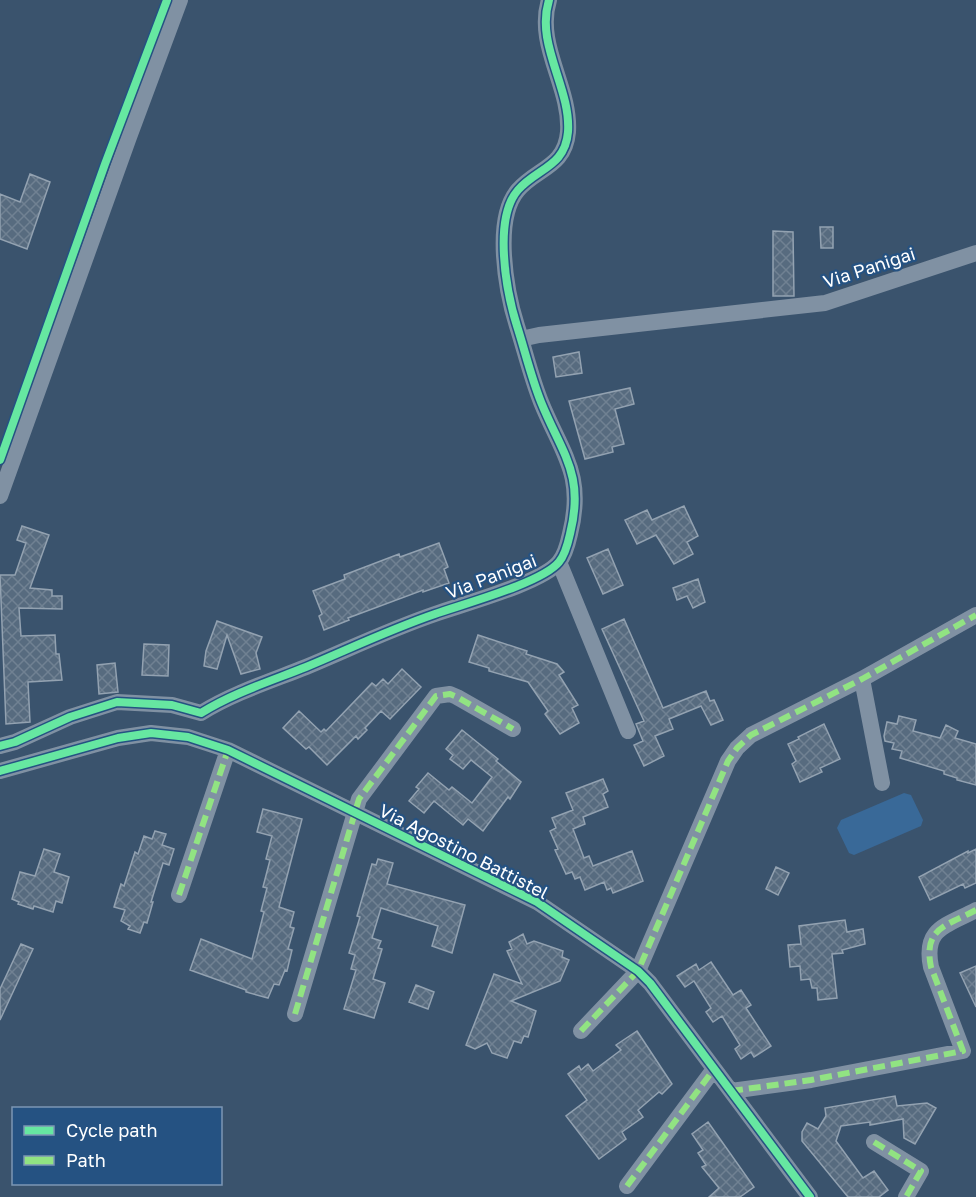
<svg xmlns="http://www.w3.org/2000/svg" width="976" height="1197" viewBox="0 0 976 1197" font-family="'Golos Text',sans-serif">
<style>
.green{fill:#396998}
.building{fill:url(#building-cross-hatch);stroke:#93a2b1;stroke-width:1.5}
.lines{fill:none;stroke-linecap:round;stroke-linejoin:round}
.minor{stroke:#8091a3;stroke-width:16}
.quiet{stroke:#91e382;stroke-width:6;stroke-dasharray:12 6;stroke-linecap:butt}
.cycleway-casing{stroke:#255282;stroke-width:11}
.cycleway{stroke:#66e7a1;stroke-width:8}
.labels{text-anchor:middle;dominant-baseline:central;stroke-width:4.5;stroke-linejoin:round;paint-order:stroke}
.street-label{font-size:18px;fill:#fff;stroke:#255282}
</style>
<defs>
<pattern id="building-cross-hatch" width="8" height="8" patternUnits="userSpaceOnUse" patternTransform="scale(1.5)"><rect width="8" height="8" fill="#576b7f"/><path d="M0 0l8 8M0 8l8-8" fill="none" stroke="#708192"/></pattern>
</defs>
<rect width="100%" height="100%" fill="#3a536d"/>
<!-- green -->
<path class="green" d="M904 793 911 795 923 820 921 826 854 855 849 853 837 828 841 820Z"/>
<!-- building -->
<path class="building" d="M30 174 50 182 27 249 0 239V194L20 202Z
M820 227H833V248H821Z
M773 231 793 232 794 296H773Z
M579 352 582 373 556 377 553 357Z
M630 388 634 404 615 409 624 444 612 447 613 452 585 459 569 401Z
M684 506 698 536 687 542 693 554 674 564 656 535 637 544 625 520 647 510 652 520Z
M22 526 49 535 30 588 52 590V596H62V609L19 608 21 636 55 635 56 654H59L62 680 28 682 30 722 6 724 0 575H15L26 543 17 540Z
M439 543 448 567 444 569 449 583 423 592V590L348 618 349 620 324 630 319 616 322 614 313 591 345 579 344 575 399 554 400 557Z
M608 549 623 585 603 594 587 558Z
M698 579 705 602 693 608 687 596 677 600 673 588Z
M624 619 663 708 706 691 710 701 714 700 723 720 711 725 701 706 669 719 673 729 655 736 664 756 644 766 634 745 643 741 636 724 644 721 602 629Z
M217 621 262 637 256 653 260 669 241 674 227 635 217 669 204 666 206 651Z
M478 635 527 651 526 654 557 664 564 672 559 675 578 705 572 708 579 723 560 734 545 714 548 711 528 682 489 671V668L469 662Z
M144 644 169 645 168 676 142 675Z
M115 663 118 692 99 694 97 665Z
M402 669 421 687 390 719 381 711 365 728 367 730 358 739 356 736 327 765 309 747 306 749 283 728 299 711 321 732 324 729 326 731 372 683 376 686 383 679 388 684Z
M899 716 916 720 913 731 940 738 946 725 958 731 955 738 976 744V785L957 780V778L944 774V771L900 758 902 751 892 749 894 743 885 741 884 736 887 722 897 724Z
M824 724 840 759 820 768 822 772 800 782 792 764 796 761 788 744 799 739 798 737Z
M462 730 498 759 496 761 521 782 510 799 508 797 483 831 468 819 463 825 434 801 424 813 409 801 419 789 416 787 428 773 449 790 452 787 472 803 492 777 471 760 463 769 450 759 453 755 446 749Z
M603 779 608 791 603 794 608 807 583 817 585 824 573 829 584 858 589 856 593 866 632 851 643 881 613 893 611 888 607 890 604 882 585 890 580 877 575 879 572 872 566 874 555 850 558 849 550 831 556 828 552 818 573 810 566 793Z
M263 809 302 819 279 907 294 912 290 927 294 928 288 949 292 950 287 971 285 970 279 985 274 984 268 998 246 992V990L190 970 201 939 252 959 264 912 261 911 267 888 263 887 270 860 266 859 272 836 257 832Z
M155 831 166 834 162 845 174 849 169 865 163 863 151 902H153L147 923 144 922 140 933 128 929 130 926 121 921 125 910 114 907 121 884 124 886 135 852 138 854 144 836 152 839Z
M44 849 60 854 54 872 69 877 62 903 56 901 53 912 34 906 33 909 18 904 19 902 12 899 20 872 35 876Z
M976 849V883L965 888 963 884 930 900 919 877 968 851V853Z
M378 859 393 863 387 884 465 905 452 953 432 946 438 926 381 908 372 938 381 941 378 948 382 949 373 979 385 983 374 1018 344 1009 356 970 351 969 355 955 349 953 360 917 357 916 372 864 376 865Z
M776 867 789 873 778 895 766 889Z
M845 920 847 932 863 929 865 944 842 950 843 953 832 954 837 998 818 1000 817 988H812L810 979 801 980 800 966 790 967 788 945 801 944 799 926Z
M523 934 527 944 534 941 563 951 562 957 569 960 560 981 511 1001 536 1011 528 1037 524 1036 521 1043 514 1041 507 1058 492 1053 487 1043 475 1049 466 1045 494 974 522 984 507 951 512 949 509 942Z
M21 944 33 949 0 1020V989Z
M711 962 733 995 741 990 751 1005 746 1008 771 1046 754 1057 751 1052 741 1059 735 1049 740 1045 722 1016 713 1022 706 1012 711 1008 694 981 685 987 677 976 696 964 699 970Z
M976 966V1007L960 973Z
M416 985 434 992 428 1009 409 1002Z
M637 1031 672 1084 662 1094 659 1092 638 1110 643 1117 622 1132 626 1139 599 1159 566 1116 587 1100 568 1074 579 1066 581 1070 588 1064 593 1071 621 1050 616 1045Z
M895 1096 897 1106 927 1103 936 1108 915 1144 904 1138 903 1119 870 1125V1122L841 1126 836 1141 863 1178 874 1171 888 1190 879 1197H848L802 1141V1132L807 1123 818 1129 826 1116 825 1108Z
M708 1122 754 1187 740 1197H709L719 1188 702 1167 706 1165 698 1153 703 1150 692 1134Z"/>
<g class="lines">
<!-- minor -->
<path class="minor" d="M521 339 539 335 825 303 976 253
M0 496 129 137 180 0
M559 562 628 731
M862 679 882 783
M0 746 15 742 70 717 117 702 172 705 201 713C233 693 271 681 306 667 349 649 391 629 435 614 463 604 542 583 559 562 565 555 568 543 570 534 585 474 562 454 541 402 531 377 525 351 517 326 506 291 493 219 518 190 537 168 565 167 568 132 571 87 535 45 549 0
M0 771 118 738 151 733 188 737 228 750 537 902 638 971 650 983 810 1197
M179 895 228 750
M295 1014 359 799 436 696 450 694 457 697 513 729
M581 1031 638 971 728 761 737 748 751 735 862 679 976 615
M731 1091 811 1080 963 1051 931 967C923 928 946 926 976 910
M874 1142 921 1171 906 1197
M627 1186 714 1069"/>
<!-- quiet -->
<path class="quiet" d="M179 895 228 750
M295 1014 359 799 436 696 450 694 457 697 513 729
M581 1031 638 971 728 761 737 748 751 735 862 679 976 615
M731 1091 811 1080 963 1051 931 967C923 928 946 926 976 910
M874 1142 921 1171 906 1197
M627 1186 714 1069"/>
<!-- cycleway casing -->
<g class="cycleway-casing">
<path id="cycleway" d="M0 460 105 164 167 0
M0 746 15 742 70 717 117 702 172 705 201 713C233 693 271 681 306 667 349 649 391 629 435 614 463 604 542 583 559 562 565 555 568 543 570 534 585 474 562 454 541 402 531 377 525 351 517 326 506 291 493 219 518 190 537 168 565 167 568 132 571 87 535 45 549 0
M0 771 118 738 151 733 188 737 228 750 537 902 638 971 650 983 810 1197"/>
</g>
<!-- cycleway -->
<use href="#cycleway" class="cycleway"/>
</g>
<g class="labels">
<!-- street labels -->
<g class="street-label">
<text transform="translate(869 267) rotate(-18)">Via Panigai</text>
<text transform="translate(491 576) rotate(-21)">Via Panigai</text>
<text transform="translate(464 851) rotate(27)">Via Agostino Battistel</text>
</g>
</g>
<!-- legend -->
<rect x="12" y="1107" width="210" height="78" fill="#255282" stroke="#7c97b4" stroke-width="1.5"/>
<rect x="24" y="1126" width="30" height="9" fill="#66e7a1" stroke="#7c97b4" stroke-width="1.5"/>
<text x="66" y="1137" font-size="18" fill="#ffffff">Cycle path</text>
<rect x="24" y="1156" width="30" height="9" fill="#91e382" stroke="#7c97b4" stroke-width="1.5"/>
<text x="66" y="1167" font-size="18" fill="#ffffff">Path</text>
</svg>
